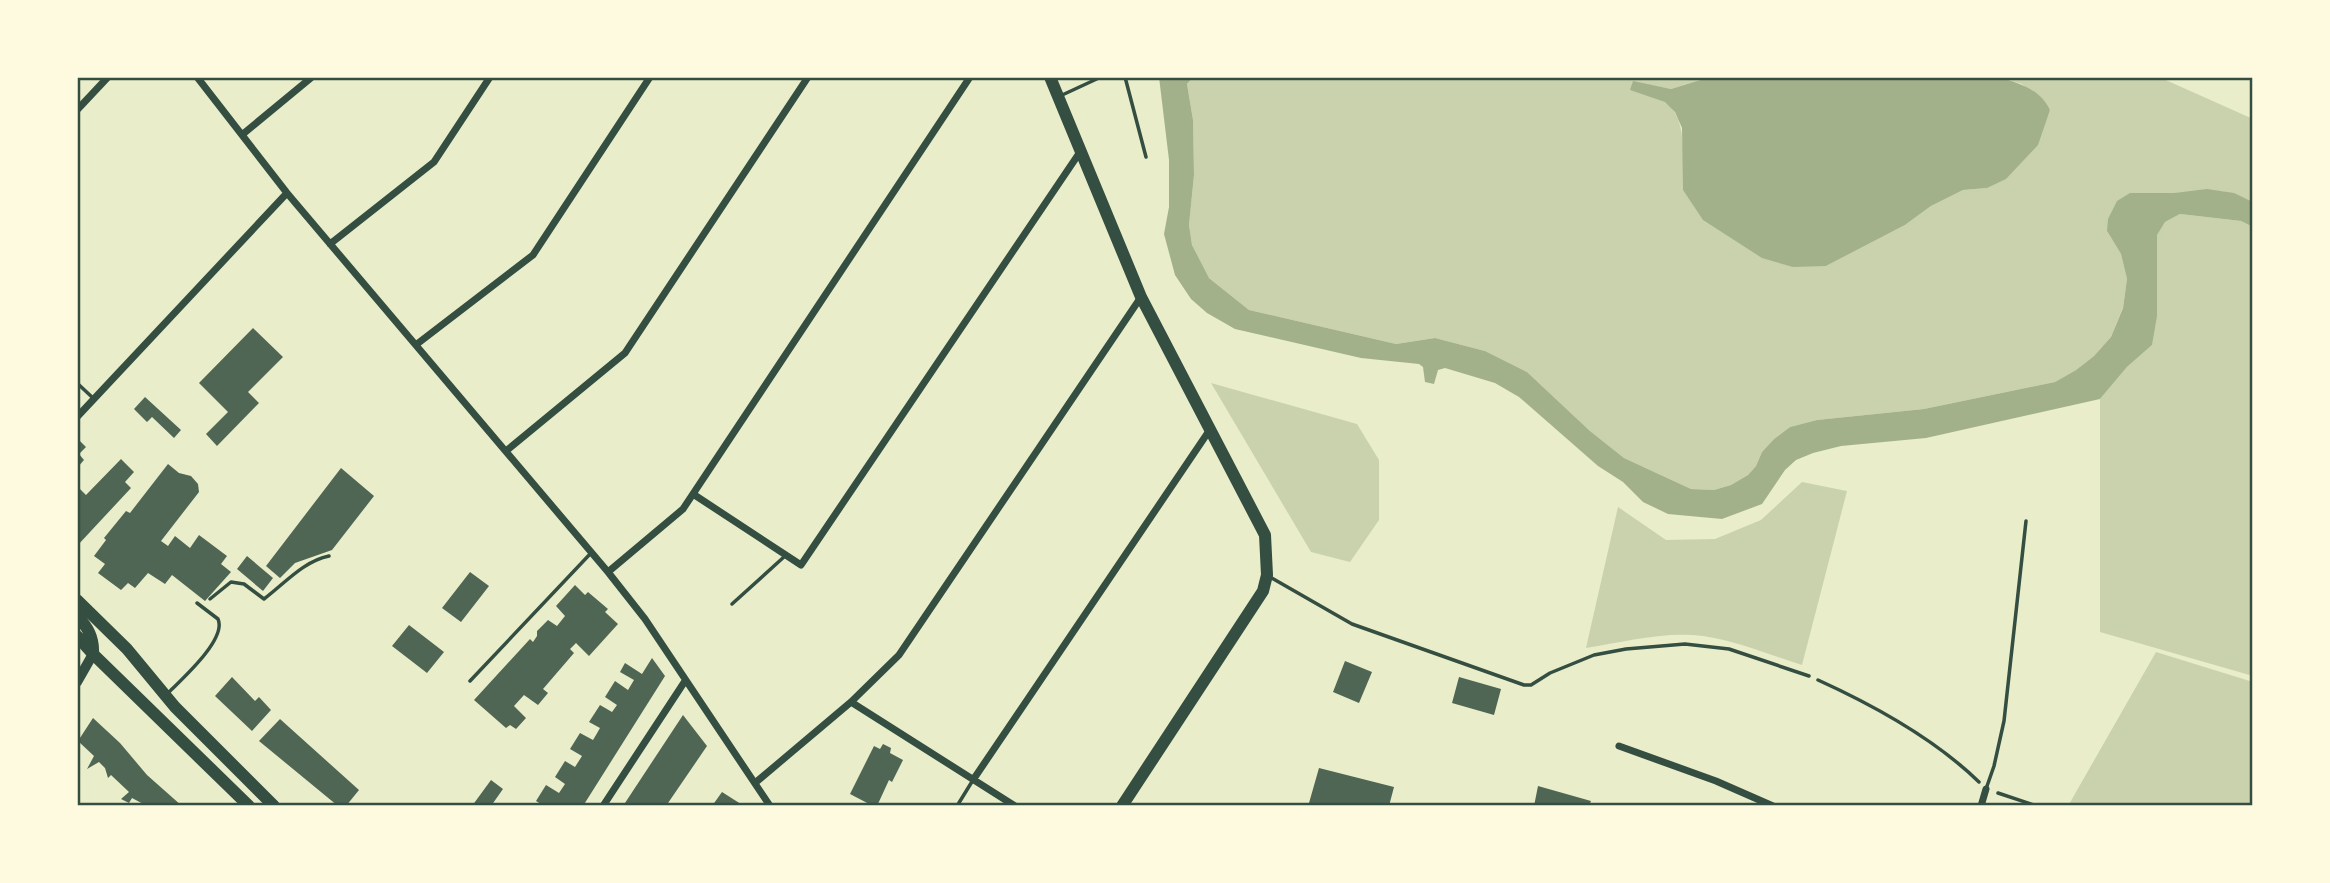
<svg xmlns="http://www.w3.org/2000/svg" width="2330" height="883" viewBox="0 0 2330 883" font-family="'Archivo Narrow',sans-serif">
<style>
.green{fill:#cad2ad}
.water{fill:#a3b18a}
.building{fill:#4f6655}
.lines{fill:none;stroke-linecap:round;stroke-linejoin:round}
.path{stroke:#344e41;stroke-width:3.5}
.service{stroke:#344e41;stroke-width:3.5}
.minor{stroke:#344e41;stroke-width:7}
.tertiary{stroke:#344e41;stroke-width:10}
.primary{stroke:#344e41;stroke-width:12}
.trunk{stroke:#344e41;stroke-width:12}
.neatline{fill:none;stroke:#344e41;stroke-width:2.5}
</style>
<rect width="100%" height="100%" fill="#e9edc9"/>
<!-- green -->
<path class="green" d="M1193 77H1710L1671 89 1633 82C1644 88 1656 94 1666 102 1689 121 1682 162 1683 190L1826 266 1905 225 1931 206 1963 190 1987 188 2044 125 2050 110 2022 84 1998 77H2159L2253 119V202C2221 187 2209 190 2176 193 2161 194 2146 193 2131 193L2107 231 2121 254 2127 279 2123 307 2111 337 2094 356 2076 370 2055 382 1924 409 1817 420 1790 427 1774 439 1762 452 1756 466 1748 475 1731 485 1714 490 1691 489 1624 458 1590 431 1527 372 1485 351 1435 338 1396 344 1249 310 1208 277 1192 245 1189 225 1194 175 1193 120 1187 84Z
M2180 214 2241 221 2253 227V676L2100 632V399L2127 367 2152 345 2157 234 2165 222Z
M1211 383 1357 424 1379 460V520L1350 562 1311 552Z
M1802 482 1847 491 1802 665C1770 655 1737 641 1703 636 1664 631 1624 642 1586 648L1618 507 1666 540 1715 539 1761 520Z
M2156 652 2253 682V806H2068Z"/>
<!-- water -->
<path class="water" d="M1159 77H1193L1187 84 1193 120 1194 175 1189 225 1192 245 1209 278 1249 310 1396 344 1435 338 1485 351 1527 372 1590 431 1624 458 1691 489 1714 490 1731 485 1748 475 1756 466 1762 452 1774 439 1790 427 1817 420 1924 409 2055 382 2076 370 2094 356 2111 337 2123 308 2127 279 2121 254 2107 231 2108 219 2117 201 2130 193H2174L2207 189 2234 193 2253 202V227L2241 221 2180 214 2165 222 2157 235V316L2152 345 2127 367 2100 399 1926 438 1841 446 1813 453 1796 460 1785 470 1762 504 1722 519 1668 514 1643 502 1623 482 1598 466 1519 397 1495 383 1445 368 1438 370 1434 384 1425 382 1423 367 1419 364 1361 358 1235 329 1207 313 1191 299 1175 275 1164 234 1169 207V160Z
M1710 77H1998C2019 83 2040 89 2050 110L2038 145 2006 179 1987 188 1963 190 1931 206 1905 225 1826 266 1793 267 1762 258 1703 220 1683 190 1682 128 1675 112 1665 102 1630 90 1633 81 1671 89Z"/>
<!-- building -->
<path class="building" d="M253 328 283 357 248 392 259 403 217 446 206 434 228 412 199 383Z
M145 397 181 430 174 438 152 417 147 422 134 409Z
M77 438 86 447 79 454 84 460 77 468Z
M121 459 134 472 125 482 131 488 77 546V486L86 495Z
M168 464 179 473 191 476 198 484 199 492 161 541 168 546 175 536 190 548 199 535 227 556 221 564 231 572 205 601 172 575 165 584 148 573 135 588 128 583 121 590 98 573 105 564 94 556 106 540 104 538 126 511 130 513Z
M341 468 374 496 332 550 295 563 280 578 266 566Z
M247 556 273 578 263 591 237 569Z
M470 572 489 586 461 622 442 608Z
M575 585 585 595 588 592 608 609 605 612 618 624 589 656 576 643 570 649 574 653 543 689 548 693 538 705 524 695 514 706 526 718 516 729 510 725 506 728 474 700 530 639 533 642 537 636V631L548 620 557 626 565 616 556 606Z
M409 625 444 652 427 673 392 646Z
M652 658 665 676 583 806H544L536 801 546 785 559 793 565 784 555 777 565 761 575 767 582 756 570 749 580 733 593 740 596 735 600 728 589 722 600 705 612 712 617 705 605 697 615 681 628 690 634 680 620 672 625 663 642 674Z
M1345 661 1372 672 1359 703 1333 692Z
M232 677 255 701 259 697 271 710 252 731 215 696Z
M1459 677 1501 689 1494 715 1452 703Z
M683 715 707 746 666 806H623Z
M93 718 120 743 147 775 182 806H147L132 798 129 803 121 799 129 792 111 775 108 778 105 768 99 762 87 769 94 756 78 741Z
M280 719 359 790 346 806H338L259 741Z
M883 744 891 748 890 753 903 760 892 782 889 780 877 806H873L850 794 874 746 880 749Z
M1319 768 1394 787 1389 806H1326L1309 803Z
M491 780 503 789 491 806H472Z
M1538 786 1591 801 1589 806H1534Z
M722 792 744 806H712Z"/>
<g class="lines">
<!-- path -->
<path class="path" d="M210 599 231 582 244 584 264 599C285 583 304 561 329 556
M1818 680C1873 705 1935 739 1979 782
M1998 793 2037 806"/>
<!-- service -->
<path class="service" d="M1125 77 1146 157
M1060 96 1101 77
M77 383 93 398
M1270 577 1352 624 1524 685H1531L1550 673 1594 655 1626 649 1685 644 1729 649 1809 676
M732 604 785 556
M470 681 591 553
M168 693C182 679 227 639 218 619L197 603
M1986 789 1994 766 2004 721 2026 521
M957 806 973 780"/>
<!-- minor -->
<path class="minor" d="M197 77 287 193 608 572 645 619 770 806
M77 110 108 77
M243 134 312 77
M330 244 434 162 490 77
M417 344 533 255 650 77
M77 417 287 193
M506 451 625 353 808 77
M693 494 801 565 1080 152
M608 572 683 509 970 77
M851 702 1015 806
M1619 746 1716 781 1773 806
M973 780 1211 428
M755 783 851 702 899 655 1141 297
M603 806 685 681
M1981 806 1986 789"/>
<!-- tertiary -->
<path class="tertiary" d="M77 682 93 654"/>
<!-- primary -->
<path class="primary" d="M1050 77 1141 297 1265 535 1267 575 1263 591 1122 806"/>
<!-- trunk -->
<path class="trunk" d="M77 600 127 649 175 707 274 806
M77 616C88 627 94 638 93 654
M77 636 93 654 249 806"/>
</g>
<!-- border -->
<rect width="2330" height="883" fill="none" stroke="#fefae0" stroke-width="158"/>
<rect x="79" y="79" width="2172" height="725" class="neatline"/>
</svg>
